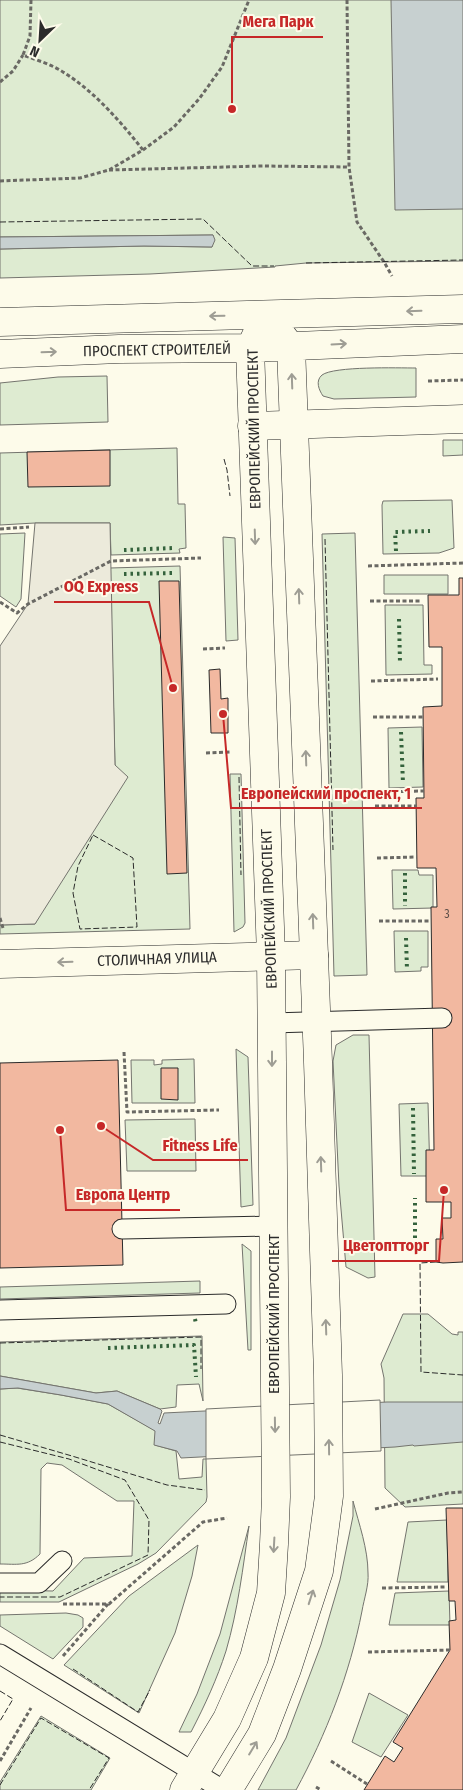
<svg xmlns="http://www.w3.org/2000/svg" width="463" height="1790" viewBox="0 0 463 1790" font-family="'Fira Sans Condensed',sans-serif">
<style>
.green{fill:#deebd1;stroke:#74746e}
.parking{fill:#eceadb;stroke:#74746e}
.water{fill:#c7d0d0;stroke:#74746e}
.pier{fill:#fdfbea;stroke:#74746e}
.building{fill:#f2b8a0;stroke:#2b2b2b}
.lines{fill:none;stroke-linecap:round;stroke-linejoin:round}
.service-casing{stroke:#2b2b2b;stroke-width:21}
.minor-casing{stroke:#2b2b2b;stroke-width:29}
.tertiary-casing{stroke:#2b2b2b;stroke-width:29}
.path{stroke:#6a6964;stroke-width:3;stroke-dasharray:4 2.5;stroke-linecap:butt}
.service{stroke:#fdfbea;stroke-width:19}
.minor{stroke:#fdfbea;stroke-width:28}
.tertiary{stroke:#fdfbea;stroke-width:28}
.hedge{stroke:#34623c;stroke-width:4;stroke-dasharray:2.5 4;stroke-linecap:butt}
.fence{stroke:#2b2b2b;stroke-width:1;stroke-dasharray:6 2.5;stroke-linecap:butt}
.oneway{stroke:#9e9d94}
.labels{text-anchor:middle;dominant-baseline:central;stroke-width:4;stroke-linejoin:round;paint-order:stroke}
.number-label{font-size:12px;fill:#5d4e48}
.street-label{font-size:15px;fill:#2b2b2b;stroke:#fdfbea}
.leader{fill:none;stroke:#c62828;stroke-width:2}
.callout-dot{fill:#c62828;stroke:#fdfbea;stroke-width:2}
.callout-label{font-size:16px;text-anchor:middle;font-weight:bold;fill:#c62828;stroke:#fdfbea;stroke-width:4;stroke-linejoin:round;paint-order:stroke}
</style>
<rect width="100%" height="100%" fill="#fdfbea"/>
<!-- green -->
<path class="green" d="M0 0H463V261L306 263 275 266V267L150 274 0 278V249L144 246 212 247 213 235 0 237Z
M416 368V397L334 399 323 396C319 390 315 381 322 375 334 366 398 368 416 368Z
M107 376 108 422 0 425V383L58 377Z
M443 440H463V455L443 456Z
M177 448 178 504H185L186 548 179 549 180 553 111 555 110 523H35L0 525V453Z
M452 500 454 548 439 553 383 554 382 505 383 501Z
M25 533 21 599 16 607 0 596V534Z
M355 533 367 975 334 976 322 534Z
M223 537 235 538 238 640 226 641Z
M180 566 190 929 0 934V925L35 924 115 766 110 568Z
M384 575H448V594H384Z
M385 605H423L424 665H432V674L386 675Z
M422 727 423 787 389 788 388 728Z
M230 774H241L245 923 243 927 234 932Z
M392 870H418L419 875H433V908L393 909Z
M394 931H428V967H421V971L395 972Z
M353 1035H369L375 1277 368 1278 346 1267 339 1186 333 1061 336 1045Z
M236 1049 248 1057 253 1205 241 1207Z
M194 1059 195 1103H132L131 1060H154V1065L162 1064V1060Z
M428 1103 430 1176H401L399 1104Z
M195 1119 196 1171H127L125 1120Z
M242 1244 251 1251V1350H248Z
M200 1281V1293L0 1299V1287Z
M403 1314H428L452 1334 458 1335V1332H463V1504L405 1507 385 1488 384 1378 381 1364Z
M202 1336 203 1401 199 1384 177 1385 176 1407 160 1409 117 1391 96 1393 0 1376V1342Z
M17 1388 61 1395 108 1404 156 1431 155 1445 176 1451 179 1479 202 1477 203 1459H206L207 1497 206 1502 156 1553 138 1564 59 1602H0V1590L53 1591 84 1558 132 1556 134 1501H117L62 1465 47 1463 41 1469 40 1554C27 1567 17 1564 0 1564V1389Z
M353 1501C359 1524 368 1549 368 1573 369 1585 364 1599 362 1611 350 1673 326 1735 296 1790H258L286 1738 321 1645 340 1580 353 1516Z
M447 1520 448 1582H397L408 1522Z
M249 1526C243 1567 238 1610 226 1651 217 1679 205 1705 191 1732H179L197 1694 220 1634Z
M198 1545 192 1576 175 1633 139 1713 64 1665 129 1596Z
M449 1591 450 1625H389L395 1593Z
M66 1613 78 1615 83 1618V1627L53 1659 0 1626V1615Z
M369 1693 408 1715 381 1757 352 1742Z
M41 1716 110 1758 91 1790H0V1782Z"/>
<!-- parking -->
<path class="parking" d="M35 523H110L115 765 128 777 35 924 0 925V646L28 604Z"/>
<!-- water -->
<path class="water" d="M391 0H463V209L395 210Z
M213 235 215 240 212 247 144 246 0 249V237Z
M0 1376 96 1393 117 1391 160 1409 162 1411 158 1423 160 1424 164 1413 387 1402H463V1442L414 1446 413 1445 395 1447 181 1458 177 1451 154 1445 155 1431 108 1404 61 1395 18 1388 0 1389Z"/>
<!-- pier -->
<path class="pier" d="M380 1400 381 1451 206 1459V1409Z"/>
<!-- building -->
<path class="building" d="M110 450V486L28 487 27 452Z
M459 578H463V1262L443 1263 436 1262V1239H443L442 1218H451V1202H426V1150H434L431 907H437L436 868H417L416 798H424L423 707 442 706V647H429L428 595H459Z
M159 581H179L187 873 167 874Z
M220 669 221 699 228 698V733H211L209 670Z
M118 1060 123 1265 0 1268V1063Z
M161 1068H178V1100L161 1099Z
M446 1508H463V1790H364L385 1756 394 1762 403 1748 393 1742 450 1650 449 1621 456 1620 455 1601H449Z"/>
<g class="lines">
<!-- service casing -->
<g class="service-casing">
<path id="service" d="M272 1023 442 1018
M122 1229 274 1226
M0 1310 226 1304
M0 1583H39L62 1561
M0 1654 223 1790"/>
</g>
<!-- minor casing -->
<g class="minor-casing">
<path id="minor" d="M252 426 463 419
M0 964 314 955"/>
</g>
<!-- tertiary casing -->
<g class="tertiary-casing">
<path id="tertiary" d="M0 322 463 309
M0 354 119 349 250 348 463 339
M184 1790 227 1719 254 1658 271 1593 274 1544 276 1497 271 956 250 348 266 315
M228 1790 262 1734 287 1669 319 1571 329 1496 328 1375 318 1062 291 347 266 315"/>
</g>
<!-- path -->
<path class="path" d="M31 0 30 36 23 55C36 60 51 64 63 72 94 91 120 121 143 150
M347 0 349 167 357 222 384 262 392 276
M0 82 13 71 23 55
M109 170 263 166 349 167
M0 181 80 178 109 170 143 150 174 127 199 99 222 67 249 0
M428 381 463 380
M0 529 29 527
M368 566 463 563
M370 601H422
M0 602 17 613 28 604 111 561 201 558
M203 649 225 648
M371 681 438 679
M373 717H423
M206 753 230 752
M375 792 424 791
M375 806H417
M377 858 417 857
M0 918 3 928
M379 921H431
M124 1052 127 1112 219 1110
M375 1509 448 1493 463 1492
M382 1588 445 1587
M63 1604H109L203 1522 227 1518
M368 1652 450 1650
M63 1656 108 1604
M0 1761 31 1708
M331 1761 367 1784
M316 1787 321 1790"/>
<!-- service -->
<use href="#service" class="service"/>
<!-- minor -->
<use href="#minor" class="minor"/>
<!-- tertiary -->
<use href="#tertiary" class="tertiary"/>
<!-- hedge -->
<path class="hedge" d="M124 550 173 548
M396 551 395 532 430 531
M124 574 173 573
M399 619 400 663
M401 732 403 784
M405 873V906
M406 938 407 970
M413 1108 414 1174
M415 1251V1198
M195 1319 196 1324
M108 1348 194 1345 196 1377"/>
<!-- fence -->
<path class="fence" d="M0 222 203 219 252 266H274
M306 263 463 260
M224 459 227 470 230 496
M325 539 333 850
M239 777 241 875
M93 835 133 858 137 927 80 929 73 893 78 866Z
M436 1262 420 1263 421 1372 463 1375
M0 1343 201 1337V1369
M0 1435 72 1456 167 1485 205 1490
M0 1442 69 1459 125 1480 149 1520 148 1555 60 1597H0
M73 1669 138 1712 150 1690
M0 1691 13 1699 0 1721
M0 1785 41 1718 109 1758 89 1790"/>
</g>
<!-- one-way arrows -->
<defs><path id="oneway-shaft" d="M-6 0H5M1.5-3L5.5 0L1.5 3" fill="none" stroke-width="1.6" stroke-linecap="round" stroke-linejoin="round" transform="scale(1.25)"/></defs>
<g class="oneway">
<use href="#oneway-shaft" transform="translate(414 311) rotate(178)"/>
<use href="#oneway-shaft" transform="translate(217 316) rotate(179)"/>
<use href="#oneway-shaft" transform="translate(339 344) rotate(-3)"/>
<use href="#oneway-shaft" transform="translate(49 352) rotate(-2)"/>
<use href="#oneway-shaft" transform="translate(292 381) rotate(-92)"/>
<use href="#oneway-shaft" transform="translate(255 537) rotate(88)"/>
<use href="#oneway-shaft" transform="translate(299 596) rotate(-92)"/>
<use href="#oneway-shaft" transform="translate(306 758) rotate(-92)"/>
<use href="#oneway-shaft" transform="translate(313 921) rotate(-92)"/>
<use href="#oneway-shaft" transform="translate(65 962) rotate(178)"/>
<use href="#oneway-shaft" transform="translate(272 1059) rotate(90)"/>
<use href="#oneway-shaft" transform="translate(321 1164) rotate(-92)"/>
<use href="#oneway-shaft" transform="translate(326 1327) rotate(-92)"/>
<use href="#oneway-shaft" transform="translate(275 1425) rotate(89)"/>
<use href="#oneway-shaft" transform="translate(329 1447) rotate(-91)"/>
<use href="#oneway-shaft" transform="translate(274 1545) rotate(93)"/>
<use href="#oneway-shaft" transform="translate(311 1597) rotate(-72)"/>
<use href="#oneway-shaft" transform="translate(253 1748) rotate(-59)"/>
</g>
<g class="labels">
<!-- number labels -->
<g class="number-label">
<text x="447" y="914">3</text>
</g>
<!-- street labels -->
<g class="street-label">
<text transform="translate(157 350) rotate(-1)">ПРОСПЕКТ СТРОИТЕЛЕЙ</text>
<text transform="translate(254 429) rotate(-91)">ЕВРОПЕЙСКИЙ ПРОСПЕКТ</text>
<text transform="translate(269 909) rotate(-92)">ЕВРОПЕЙСКИЙ ПРОСПЕКТ</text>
<text transform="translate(157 959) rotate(-2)">СТОЛИЧНАЯ УЛИЦА</text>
<text transform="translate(274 1314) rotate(-90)">ЕВРОПЕЙСКИЙ ПРОСПЕКТ</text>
</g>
</g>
<!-- callouts -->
<path class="leader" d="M232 109L232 37H323M173 688L149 602H54M223 714L231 808H422M101 1126L153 1160H248M60 1130L66 1210H180M444 1190L439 1261H332"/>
<g class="callout-dot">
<circle cx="232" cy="109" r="5"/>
<circle cx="173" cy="688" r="5"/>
<circle cx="223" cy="714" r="5"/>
<circle cx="101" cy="1126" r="5"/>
<circle cx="60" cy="1130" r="5"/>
<circle cx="444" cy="1190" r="5"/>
</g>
<g class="callout-label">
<text x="278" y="27">Мега Парк</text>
<text x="101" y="592">OQ Express</text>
<text x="326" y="799">Европейский проспект, 1</text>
<text x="200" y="1151">Fitness Life</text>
<text x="123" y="1200">Европа Центр</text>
<text x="386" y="1251">Цветоптторг</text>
</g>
<!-- north arrow -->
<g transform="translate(40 40) rotate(205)" stroke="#fdfbea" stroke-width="4" paint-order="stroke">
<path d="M0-4L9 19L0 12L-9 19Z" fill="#2b2b2b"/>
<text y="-8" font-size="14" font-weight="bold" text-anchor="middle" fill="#2b2b2b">N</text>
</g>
</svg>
